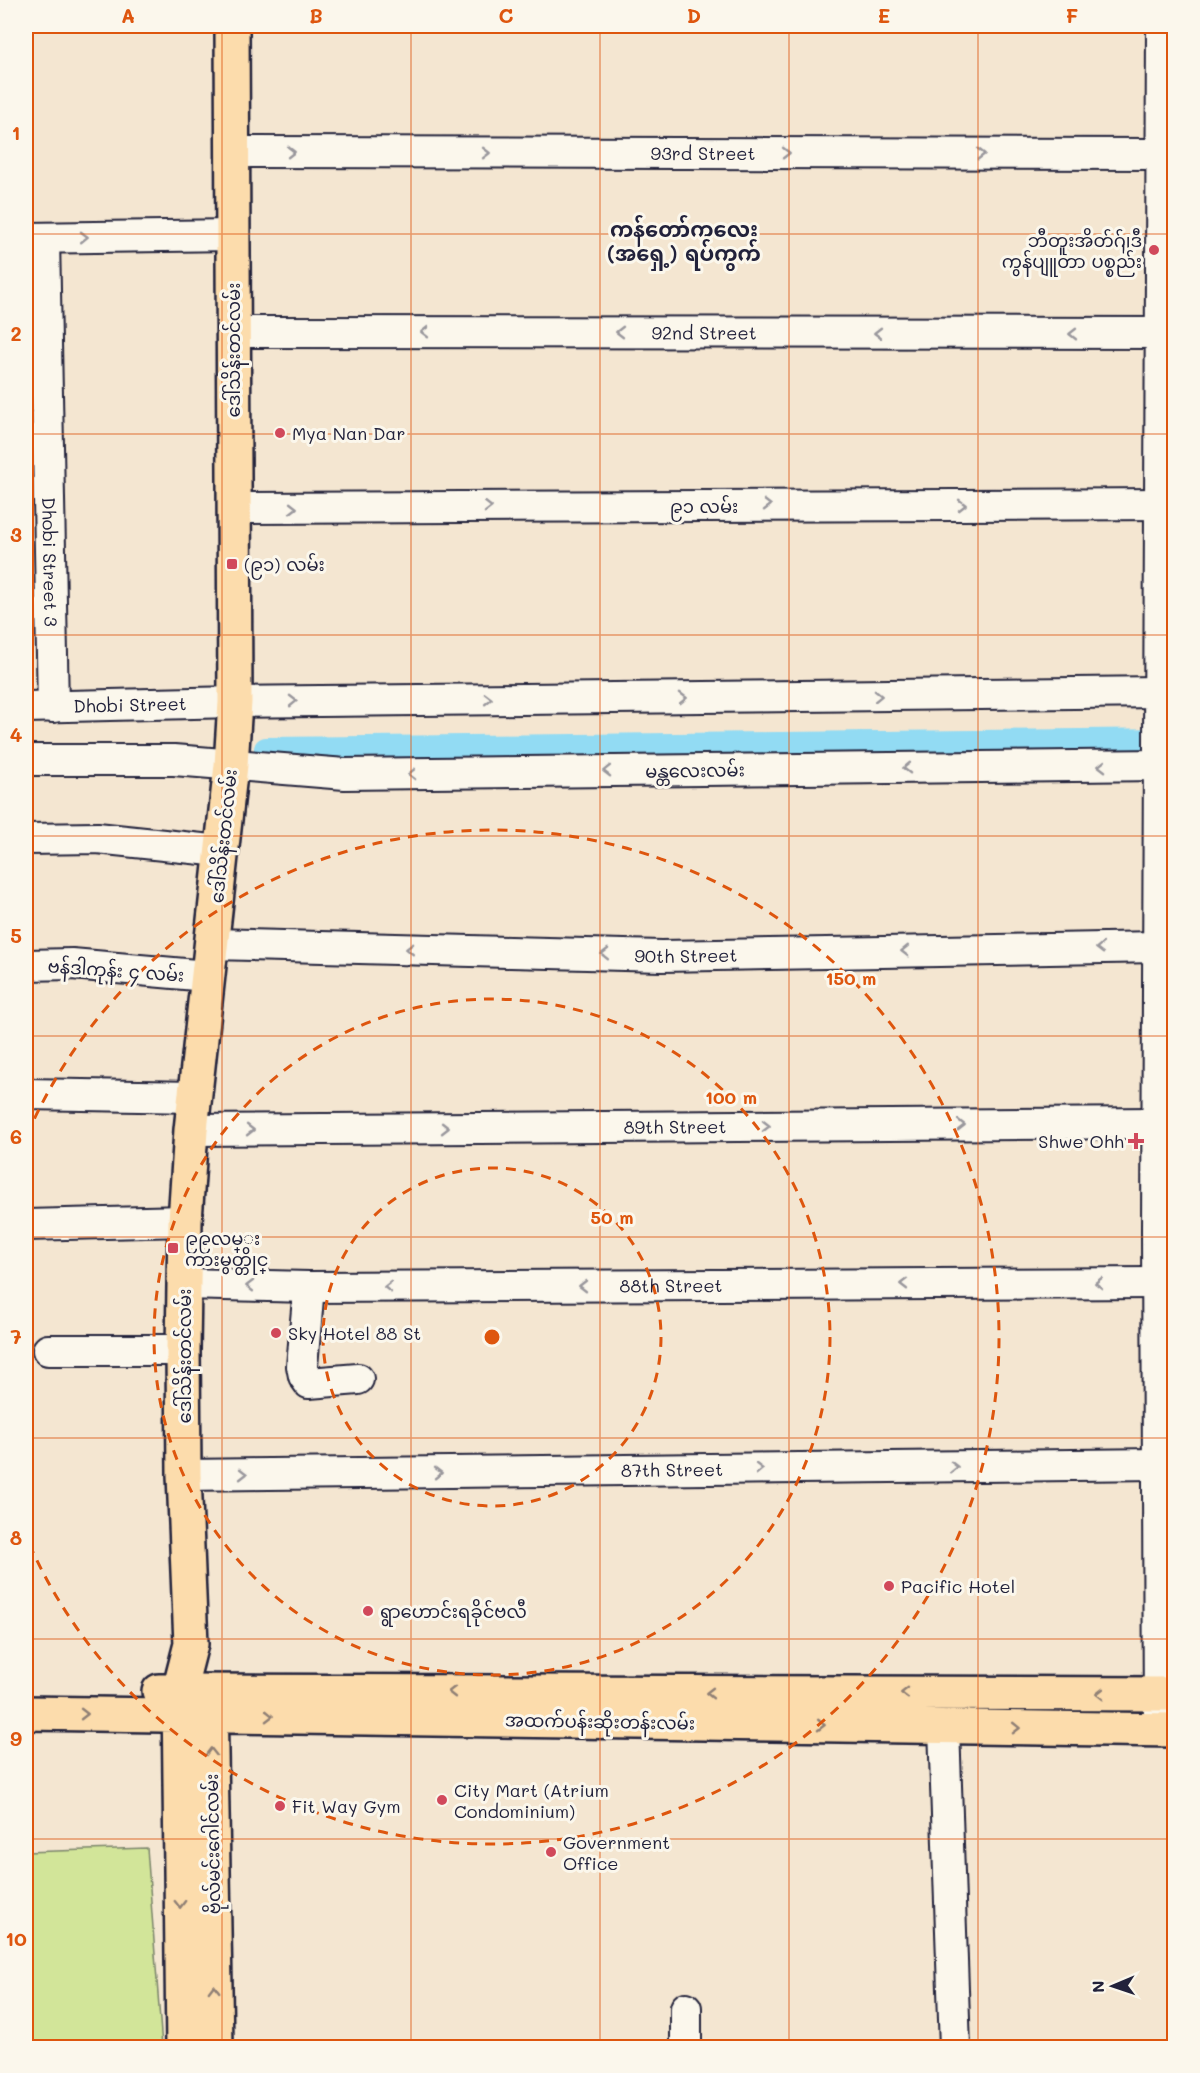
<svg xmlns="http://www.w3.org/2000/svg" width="1200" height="2073" viewBox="0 0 1200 2073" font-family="Mali,'Noto Sans Myanmar',sans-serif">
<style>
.green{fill:#d2e599;stroke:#7a846a;stroke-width:1.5}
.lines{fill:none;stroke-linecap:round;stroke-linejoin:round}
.canal{stroke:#92dbf3;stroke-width:24}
.minor-casing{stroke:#22223b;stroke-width:34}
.major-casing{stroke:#22223b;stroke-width:38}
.minor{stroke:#fbf7ec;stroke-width:30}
.major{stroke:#fcdcac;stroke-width:33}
.oneway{stroke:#99979c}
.oneway2{stroke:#8f7f74}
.grid{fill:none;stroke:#de560e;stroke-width:1.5;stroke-opacity:0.55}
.ring{fill:none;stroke:#de560e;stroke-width:3;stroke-dasharray:10 8}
.poi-dot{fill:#d1495b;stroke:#fbf7ec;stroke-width:2}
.labels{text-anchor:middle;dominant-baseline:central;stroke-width:6;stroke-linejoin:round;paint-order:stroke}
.street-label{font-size:18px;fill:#22223b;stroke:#fbf7ec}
.poi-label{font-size:18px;fill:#22223b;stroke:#fbf7ec;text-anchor:start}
.quarter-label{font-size:21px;font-weight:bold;fill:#22223b;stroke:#fbf7ec}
.centre{fill:#de560e;stroke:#fbf7ec;stroke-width:3}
.ring-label{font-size:18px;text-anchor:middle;font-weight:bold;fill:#de560e;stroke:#fbf7ec;stroke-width:6;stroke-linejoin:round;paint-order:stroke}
.neatline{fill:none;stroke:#de560e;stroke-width:2}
.grid-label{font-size:20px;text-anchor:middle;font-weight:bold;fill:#de560e}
</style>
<rect width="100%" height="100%" fill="#f4e6d1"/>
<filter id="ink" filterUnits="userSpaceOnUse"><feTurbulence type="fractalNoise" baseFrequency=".0167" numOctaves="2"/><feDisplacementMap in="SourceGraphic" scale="12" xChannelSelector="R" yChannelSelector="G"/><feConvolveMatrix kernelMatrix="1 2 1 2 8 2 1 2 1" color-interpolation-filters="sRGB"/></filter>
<g filter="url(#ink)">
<!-- green -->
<path class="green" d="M147 1848 162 2047H26V1852Z"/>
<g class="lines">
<!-- canal -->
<path class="canal" d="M266 749 1174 740"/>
<!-- minor casing -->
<g class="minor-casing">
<g id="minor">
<path id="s1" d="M232 152 1174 154"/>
<path d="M26 238 233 235"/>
<path id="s2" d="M44 238 53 707"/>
<path id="s3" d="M233 332 1174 333"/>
<path d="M234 508 1174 504"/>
<path id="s4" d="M26 707 235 702 1161 692"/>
<path d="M26 760H174L345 774 1160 765"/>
<path d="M26 839 97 838 221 851"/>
<path id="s5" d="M212 944 662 956 1159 947"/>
<path d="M26 965 72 964 207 976"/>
<path d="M26 1094 195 1097"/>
<path id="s6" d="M191 1130 1159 1123"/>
<path d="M26 1225 185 1221"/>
<path id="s7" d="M185 1284 309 1287 1157 1283"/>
<path d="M309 1287 302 1366 304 1376 309 1383 358 1379"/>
<path d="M48 1350H183"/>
<path id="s8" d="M184 1475 1158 1464"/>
<path d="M944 1727 955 2048"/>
<path d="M1159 1730 1157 1231 1162 26"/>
<path d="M686 2048V2008"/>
</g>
</g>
<!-- major casing -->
<g class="major-casing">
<path id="major" d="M159 1691 1174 1694
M210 1694 216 2048
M26 1713 1174 1730
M183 2048 179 1691 191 1644 184 1475 183 1350 185 1221 191 1130 231 765 235 702 232 26"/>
</g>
<!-- minor -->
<use href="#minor" class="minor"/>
<!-- major -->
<use href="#major" class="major"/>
</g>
<!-- one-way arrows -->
<defs><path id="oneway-chevron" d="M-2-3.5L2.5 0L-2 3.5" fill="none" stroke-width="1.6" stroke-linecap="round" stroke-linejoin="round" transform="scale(1.5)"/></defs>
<g class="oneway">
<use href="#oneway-chevron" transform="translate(291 152)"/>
<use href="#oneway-chevron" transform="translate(486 153)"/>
<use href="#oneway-chevron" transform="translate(786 153)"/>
<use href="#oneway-chevron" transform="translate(981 154)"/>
<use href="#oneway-chevron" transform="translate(84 237) rotate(-1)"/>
<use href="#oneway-chevron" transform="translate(425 332) rotate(-180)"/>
<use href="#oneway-chevron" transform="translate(620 332) rotate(-180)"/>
<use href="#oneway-chevron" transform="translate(878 333) rotate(-180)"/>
<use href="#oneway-chevron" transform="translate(1073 334) rotate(-180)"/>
<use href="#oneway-chevron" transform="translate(767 505)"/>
<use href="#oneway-chevron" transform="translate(962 505)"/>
<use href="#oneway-chevron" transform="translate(488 507)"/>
<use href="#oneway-chevron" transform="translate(293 508)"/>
<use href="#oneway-chevron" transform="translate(878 696) rotate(-1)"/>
<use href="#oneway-chevron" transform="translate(683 698) rotate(-1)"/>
<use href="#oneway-chevron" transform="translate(488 699) rotate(-1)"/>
<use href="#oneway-chevron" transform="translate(293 701) rotate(-1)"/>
<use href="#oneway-chevron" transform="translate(1102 766) rotate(179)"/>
<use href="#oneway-chevron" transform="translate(907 768) rotate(179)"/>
<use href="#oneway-chevron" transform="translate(607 771) rotate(179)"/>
<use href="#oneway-chevron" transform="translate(412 774) rotate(179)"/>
<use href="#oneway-chevron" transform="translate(1100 948) rotate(179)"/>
<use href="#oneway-chevron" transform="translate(410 949) rotate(-179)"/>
<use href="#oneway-chevron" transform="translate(905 951) rotate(179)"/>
<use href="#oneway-chevron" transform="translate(605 954) rotate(-179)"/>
<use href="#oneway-chevron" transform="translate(961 1125)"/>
<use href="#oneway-chevron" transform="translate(766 1126)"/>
<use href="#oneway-chevron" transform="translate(445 1128)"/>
<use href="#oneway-chevron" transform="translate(250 1130)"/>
<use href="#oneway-chevron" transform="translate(1099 1283) rotate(180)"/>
<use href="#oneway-chevron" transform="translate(904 1284) rotate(180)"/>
<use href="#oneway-chevron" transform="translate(250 1286) rotate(-179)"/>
<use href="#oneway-chevron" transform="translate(583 1286) rotate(180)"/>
<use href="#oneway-chevron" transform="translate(388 1287) rotate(180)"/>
<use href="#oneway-chevron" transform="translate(954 1467) rotate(-1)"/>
<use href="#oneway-chevron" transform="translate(759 1469) rotate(-1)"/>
<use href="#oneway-chevron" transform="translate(438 1473)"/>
<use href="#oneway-chevron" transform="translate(243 1474)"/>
</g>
<g class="oneway2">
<use href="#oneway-chevron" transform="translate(452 1692) rotate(-180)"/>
<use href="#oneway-chevron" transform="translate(710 1693) rotate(-180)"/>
<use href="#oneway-chevron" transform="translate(905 1693) rotate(-180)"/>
<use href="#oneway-chevron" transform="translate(1100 1694) rotate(-180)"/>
<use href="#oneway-chevron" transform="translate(84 1714)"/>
<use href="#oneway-chevron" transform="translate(269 1716) rotate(1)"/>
<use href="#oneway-chevron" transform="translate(821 1725) rotate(1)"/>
<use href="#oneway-chevron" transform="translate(1016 1728) rotate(1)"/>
<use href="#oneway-chevron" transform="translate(211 1752) rotate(-91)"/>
<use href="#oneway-chevron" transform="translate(180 1904) rotate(89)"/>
<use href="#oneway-chevron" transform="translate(214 1989) rotate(-91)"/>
</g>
</g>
<!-- grid -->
<path class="grid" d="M222 26V2048M411 26V2048M600 26V2048M789 26V2048M978 26V2048M26 234H1174M26 434H1174M26 635H1174M26 836H1174M26 1036H1174M26 1237H1174M26 1438H1174M26 1639H1174M26 1839H1174"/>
<!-- distance rings -->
<g class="ring">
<circle cx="492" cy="1337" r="169"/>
<circle cx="492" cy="1337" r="338"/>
<path d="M27 1135A507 507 0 1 1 27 1539"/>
</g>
<!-- markers -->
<g class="poi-dot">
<circle cx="1154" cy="250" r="6"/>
<circle cx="280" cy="433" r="6"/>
<rect x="226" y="558" width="12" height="12" rx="3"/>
<path d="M1133 1132h6v6h6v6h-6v6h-6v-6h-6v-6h6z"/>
<rect x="167" y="1242" width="12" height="12" rx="3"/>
<circle cx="276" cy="1333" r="6"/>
<circle cx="889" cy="1586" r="6"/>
<circle cx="368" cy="1611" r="6"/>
<circle cx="442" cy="1800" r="6"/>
<circle cx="280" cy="1806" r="6"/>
<circle cx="551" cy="1852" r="6"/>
</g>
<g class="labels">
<!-- street labels -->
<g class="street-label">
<text stroke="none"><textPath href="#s1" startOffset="471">93rd Street</textPath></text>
<text stroke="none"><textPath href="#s3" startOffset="471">92nd Street</textPath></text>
<text transform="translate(233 350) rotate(-90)">ဒေါ်သိန်းတင်လမ်း</text>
<text x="704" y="506">၉၁ လမ်း</text>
<text stroke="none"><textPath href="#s2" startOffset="324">Dhobi Street 3</textPath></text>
<text stroke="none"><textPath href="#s4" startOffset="104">Dhobi Street</textPath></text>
<text transform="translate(695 770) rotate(-1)">မန္တလေးလမ်း</text>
<text transform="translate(223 836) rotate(-84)">ဒေါ်သိန်းတင်လမ်း</text>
<text stroke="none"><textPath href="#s5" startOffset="474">90th Street</textPath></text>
<text transform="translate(116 970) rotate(4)">ဗန်ဒါကုန်း ၄ လမ်း</text>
<text stroke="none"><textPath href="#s6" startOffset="484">89th Street</textPath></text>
<text stroke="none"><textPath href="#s7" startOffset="486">88th Street</textPath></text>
<text transform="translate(184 1356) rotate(-90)">ဒေါ်သိန်းတင်လမ်း</text>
<text stroke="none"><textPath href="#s8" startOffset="488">87th Street</textPath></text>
<text transform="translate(600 1721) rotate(1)">အထက်ပန်းဆိုးတန်းလမ်း</text>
<text transform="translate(212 1844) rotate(-91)">ဗိုလ်မင်းဂေါင်လမ်း</text>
</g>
<!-- poi labels -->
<g class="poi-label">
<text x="1142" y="240" text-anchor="end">ဘီတူးအိတ်ဂ်ျဒီ<tspan x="1142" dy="21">ကွန်ပျူတာ ပစ္စည်း</tspan></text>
<text x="292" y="433">Mya Nan Dar</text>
<text x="244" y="564">(၉၁) လမ်း</text>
<text x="1124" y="1141" text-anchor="end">Shwe Ohh</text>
<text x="185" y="1238">၉၉လမ္း<tspan x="185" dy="21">ကားမွတ္တိုင္</tspan></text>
<text x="288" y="1333">Sky Hotel 88 St</text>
<text x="901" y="1586">Pacific Hotel</text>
<text x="380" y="1611">ရွာဟောင်းရခိုင်ဗလီ</text>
<text x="454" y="1790">City Mart (Atrium<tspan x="454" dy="21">Condominium)</tspan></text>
<text x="292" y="1806">Fit Way Gym</text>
<text x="563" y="1842">Government<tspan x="563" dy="21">Office</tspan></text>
</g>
<!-- quarter labels -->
<g class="quarter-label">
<text x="684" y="228">ကန်တော်ကလေး<tspan x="684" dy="24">(အရှေ့) ရပ်ကွက်</tspan></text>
</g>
</g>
<circle cx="492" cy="1337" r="9" class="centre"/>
<g class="ring-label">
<text x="851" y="985">150 m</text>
<text x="731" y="1104">100 m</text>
<text x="612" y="1224">50 m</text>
</g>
<!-- margin -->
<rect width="1200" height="2073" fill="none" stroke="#fbf7ec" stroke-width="66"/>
<!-- north arrow -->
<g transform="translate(1113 1986) rotate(268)" stroke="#fbf7ec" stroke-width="4.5" paint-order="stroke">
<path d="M0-4.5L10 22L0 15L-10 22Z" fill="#22223b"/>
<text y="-9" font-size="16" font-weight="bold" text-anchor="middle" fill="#22223b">N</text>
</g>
<rect x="33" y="33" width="1134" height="2007" class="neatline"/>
<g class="grid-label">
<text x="128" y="23">A</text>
<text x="316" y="23">B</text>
<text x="506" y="23">C</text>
<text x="694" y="23">D</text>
<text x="884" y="23">E</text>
<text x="1072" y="23">F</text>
<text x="16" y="140">1</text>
<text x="16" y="341">2</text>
<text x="16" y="542">3</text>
<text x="16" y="742">4</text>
<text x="16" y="943">5</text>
<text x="16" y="1144">6</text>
<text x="16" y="1344">7</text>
<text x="16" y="1545">8</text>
<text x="16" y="1746">9</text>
<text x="16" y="1946">10</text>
</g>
</svg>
